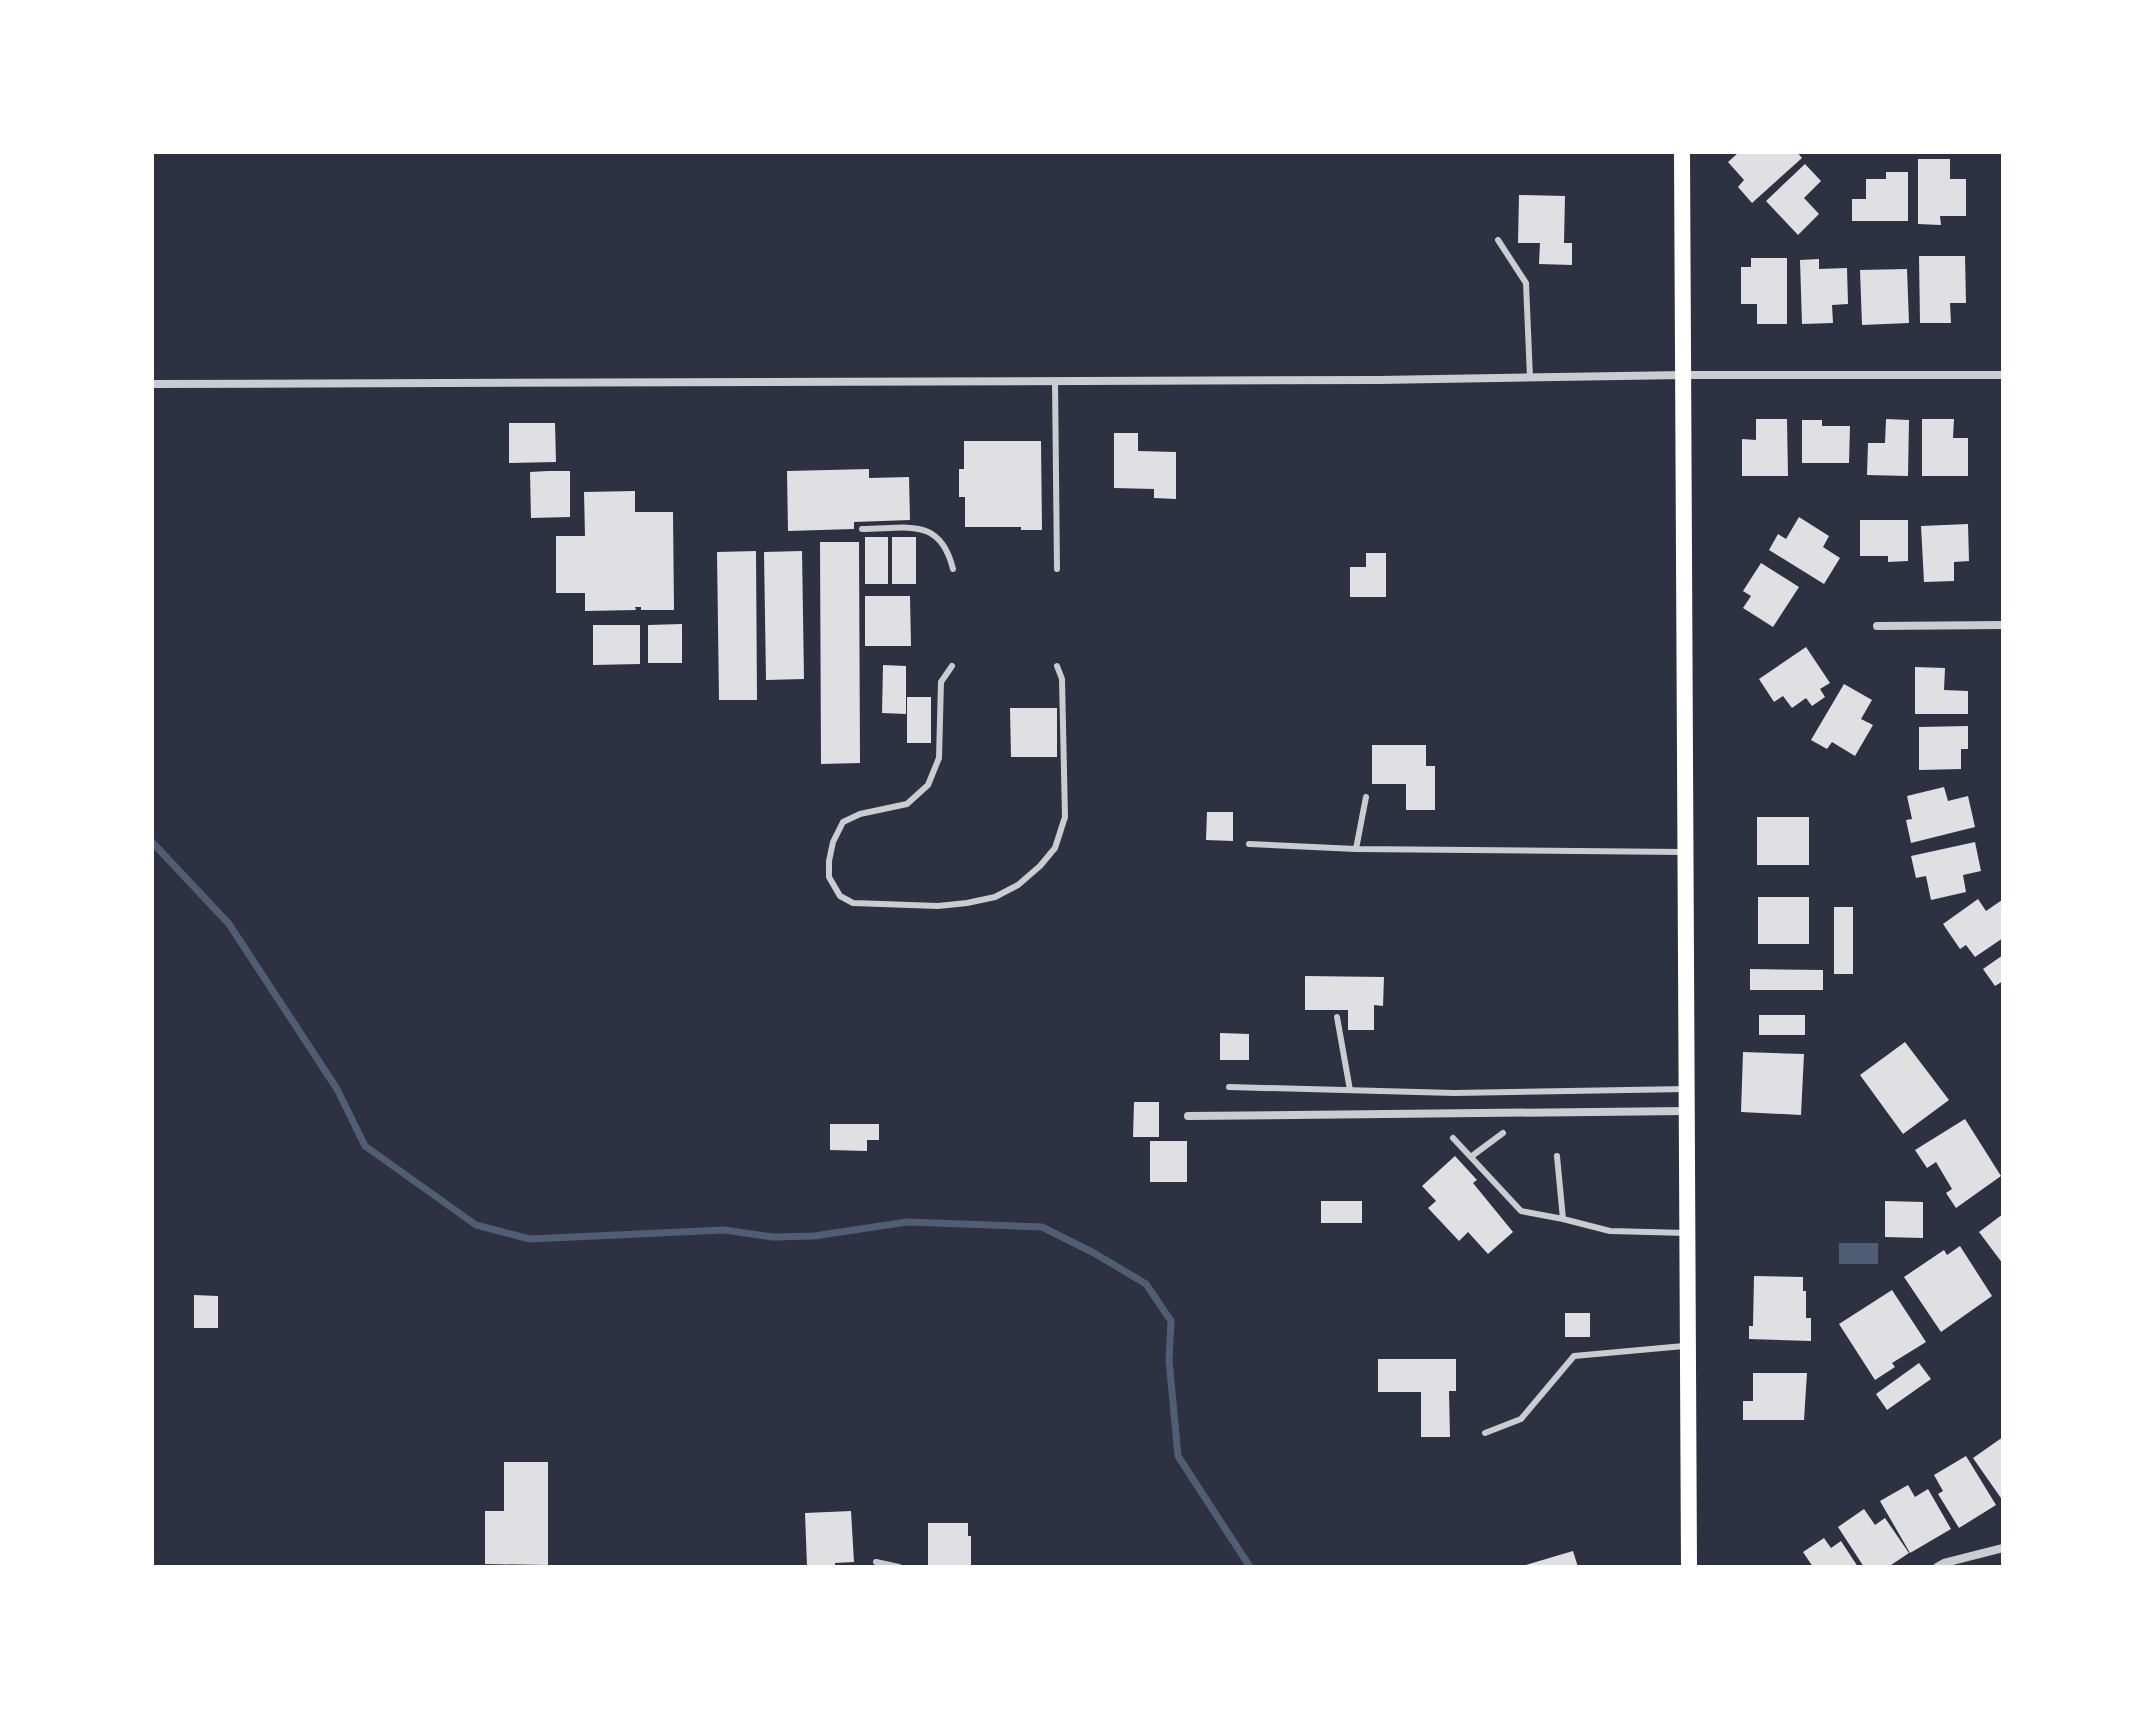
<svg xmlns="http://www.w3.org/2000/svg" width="2155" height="1719" viewBox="0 0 2155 1719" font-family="Overpass,sans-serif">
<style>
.water{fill:#4f5d75}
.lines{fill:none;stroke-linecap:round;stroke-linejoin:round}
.stream{stroke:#4f5d75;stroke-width:7}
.building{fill:#e0e0e3}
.service{stroke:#caccd0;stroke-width:6}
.minor{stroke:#caccd0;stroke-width:8}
.secondary{stroke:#fff;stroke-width:16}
</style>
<rect width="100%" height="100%" fill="#2d3142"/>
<!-- water -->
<path class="water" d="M1839 1243H1878V1264H1839Z"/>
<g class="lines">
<!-- stream -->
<path class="stream" d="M152 842 229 924 337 1089 365 1146 476 1225 530 1239 724 1230 773 1237 814 1236 907 1222 1042 1227 1094 1253 1146 1284 1171 1321 1169 1360 1178 1456 1250 1567"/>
</g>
<!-- building -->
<path class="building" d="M1739 152H1797L1802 158 1752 203 1738 187 1744 180 1728 162Z
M1918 159H1950V179H1966V216H1940L1941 225 1918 224Z
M1805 164 1821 181 1804 198 1819 214 1798 235 1766 201Z
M1886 172H1908V221H1852V199H1866V179H1886Z
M1519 195 1565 196 1564 243H1572V265L1539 264 1540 243H1518Z
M1919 256H1965L1966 303H1950L1951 323H1920Z
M1751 258H1787V324H1757V304H1741V267H1751Z
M1819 259V269L1847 268 1848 304 1832 305 1833 323 1802 324 1800 260Z
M1907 269 1909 323 1862 325 1860 270Z
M1756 419H1787L1788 476H1742V439L1756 440Z
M1886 419 1909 420 1908 476 1867 475 1868 443H1885Z
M1922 419H1954L1953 438H1968V476H1922Z
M1802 420H1822V426H1850L1849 463H1802Z
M509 423H555L556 462 509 463Z
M1114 433H1138V451L1176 452V499L1154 498V489L1114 488Z
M964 441H1041L1042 530H1021V527H965V497H959V469H964Z
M869 469V478L909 477 910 520 854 522V529L788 531 787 471Z
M548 471H570V517L531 518 530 472Z
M635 491V512H673L674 610H641V607H635L636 610 585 611V593H556V536H585L584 492Z
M1799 517 1829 536 1823 547 1840 558 1824 584 1769 550 1778 534 1786 539Z
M1860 520H1908V561L1888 562V556H1860Z
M1968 524 1969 561 1954 562V581L1924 582 1921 526Z
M865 537H888V584H865Z
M892 537H916V584H892Z
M820 542H859L860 763 821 764Z
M756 551 757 700H719L717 552Z
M802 551 804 679 766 680 764 552Z
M1366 553H1386V597H1350V567H1366Z
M1761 563 1799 587 1773 627 1743 608 1751 596 1743 591Z
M865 596H910L911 646H865Z
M682 624V663H648V625Z
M593 625H640V664L593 665Z
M1806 647 1830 683 1820 689 1825 697 1812 706 1806 698 1792 708 1783 696 1774 702 1759 679Z
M883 665 906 666V714L882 713Z
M1915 667 1945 668 1944 690 1968 691V714H1915Z
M1844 684 1872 700 1861 719 1873 725 1855 756 1832 742 1827 749 1811 740Z
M907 697H931V743H907Z
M1010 708H1057V757H1011Z
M1968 726V749H1961V769L1919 770V727Z
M1372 745H1426V766H1435V810H1406V784H1372Z
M1944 787 1948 801 1968 796 1975 827 1911 843 1906 820 1912 819 1907 796Z
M1207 812H1233V841L1206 840Z
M1757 817H1809V865H1757Z
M1975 842 1981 871 1963 875 1966 892 1931 900 1926 876 1916 878 1911 856Z
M1758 897H1809V944H1758Z
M1978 899 1986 911 2002 900 2003 901V938L1975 957 1966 945 1960 949 1943 924Z
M1834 907H1853V974H1834Z
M2003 955V981L1995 986 1983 969Z
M1750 969 1823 970V990H1750Z
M1305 976 1384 977 1383 1006 1374 1005V1030H1348V1010H1305Z
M1759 1015H1805V1035H1759Z
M1220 1033 1249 1034V1060H1220Z
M1905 1042 1949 1100 1903 1134 1860 1075Z
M1743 1052 1804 1054 1801 1115 1741 1112Z
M1134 1102H1159V1137H1133Z
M1965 1119 2001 1176 1956 1208 1946 1193 1952 1189 1936 1162 1927 1168 1915 1150Z
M830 1124H879V1140H867V1151L830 1150Z
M1150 1141H1187V1182H1150Z
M1455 1156 1477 1180 1473 1183 1513 1232 1488 1254 1468 1232 1459 1241 1428 1208 1436 1201 1422 1186Z
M1321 1201H1362V1223H1321Z
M1885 1201 1923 1202V1238L1885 1237Z
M2003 1214V1264L1979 1232Z
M1960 1246 1992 1296 1941 1332 1904 1277 1944 1250 1947 1255Z
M1754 1276 1803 1277V1291H1806V1318H1811V1341L1749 1339V1326H1753Z
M1892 1290 1926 1342 1892 1363 1895 1367 1875 1380 1839 1324Z
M194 1295 218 1296V1328H194Z
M1565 1313H1590V1337H1565Z
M1378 1359H1456V1391H1449L1450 1437H1421V1392H1378Z
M1919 1363 1931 1379 1887 1410 1876 1394Z
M1753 1373H1807L1804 1420H1743V1401H1753Z
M2003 1437V1501L1973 1458Z
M1966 1456 1996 1505 1959 1528 1938 1494 1943 1491 1934 1475Z
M504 1462H548V1565L485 1564V1511H504Z
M1908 1485 1915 1497 1928 1489 1951 1529 1910 1553 1880 1501Z
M1864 1509 1875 1525 1885 1518 1909 1553 1888 1567H1864L1838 1527Z
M851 1511 854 1562 835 1563V1567L807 1566 805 1513Z
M928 1523H968V1536H971V1567H928Z
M1824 1538 1831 1548 1841 1541 1858 1567H1813L1803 1552Z
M1573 1551 1578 1567H1522V1566Z"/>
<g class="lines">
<!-- service -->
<path class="service" d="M1498 240 1526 283 1530 378
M1055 381 1057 569
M862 529C907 529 940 516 953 569
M952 666 941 682 939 758 928 785 907 804 860 814 843 822 833 842 829 861V877L840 896 853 903 938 906 967 903 995 897 1018 885 1040 866 1055 848 1065 817 1062 679 1057 666
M1366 797 1356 849 1683 852
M1249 844 1356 849
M1337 1017 1350 1090
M1229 1087 1454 1093 1686 1089
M1453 1138 1521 1211 1563 1219
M1472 1156 1503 1133
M1557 1156 1563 1219 1610 1231 1687 1233
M1485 1433 1521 1419 1574 1356 1684 1346
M876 1562 899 1567"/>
<!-- minor -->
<path class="minor" d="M152 384 1379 380 1684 375H2003
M1877 626 2003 625
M1188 1116 1686 1111
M1937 1567 1944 1563 2003 1548"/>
<!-- secondary -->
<path class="secondary" d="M1682 152 1689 1567"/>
</g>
<!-- border -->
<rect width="2155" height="1719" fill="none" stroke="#ffffff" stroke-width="308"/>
</svg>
